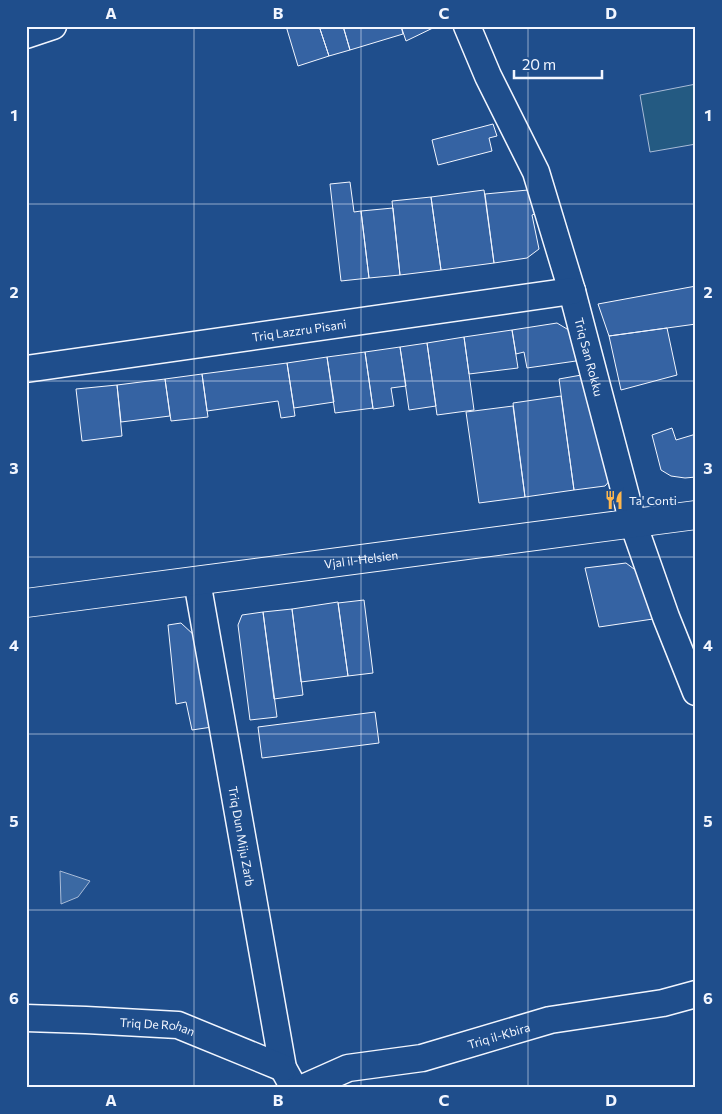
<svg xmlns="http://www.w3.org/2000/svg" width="722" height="1114" viewBox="0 0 722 1114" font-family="Commissioner,sans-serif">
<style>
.green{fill:#245a82;stroke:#a8bbd7}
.water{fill:#3b69a3;stroke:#a8bbd7}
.building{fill:#3563a3;stroke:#f2f6ff}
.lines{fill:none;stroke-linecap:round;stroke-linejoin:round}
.minor-casing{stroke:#f2f6ff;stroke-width:29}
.tertiary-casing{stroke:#f2f6ff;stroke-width:30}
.minor{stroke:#1f4e8c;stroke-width:26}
.tertiary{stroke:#1f4e8c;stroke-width:28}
.grid{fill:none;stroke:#f2f6ff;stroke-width:1;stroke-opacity:0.55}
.labels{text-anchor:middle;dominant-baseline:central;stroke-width:4;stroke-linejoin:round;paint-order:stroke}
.street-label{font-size:12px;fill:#f2f6ff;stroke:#1f4e8c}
.poi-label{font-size:12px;fill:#f2f6ff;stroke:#1f4e8c;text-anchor:start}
.neatline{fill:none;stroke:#f2f6ff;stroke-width:2}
.grid-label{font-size:16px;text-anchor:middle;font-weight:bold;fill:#f2f6ff}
</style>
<rect width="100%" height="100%" fill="#1f4e8c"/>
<!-- green -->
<path class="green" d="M696 84V144L650 152 640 95Z"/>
<!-- water -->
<path class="water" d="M60 871 90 881 78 897 61 904Z"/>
<!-- building -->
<path class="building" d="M286 26H319L329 56 298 66Z
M319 26H343L350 50 329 56Z
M343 26H401L403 34 350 50Z
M401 26H437L406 41Z
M493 124 497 136 489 138 492 151 438 165 432 140Z
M350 182 354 212 361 211 369 278 341 281 330 184Z
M484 190 494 263 441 270 431 197Z
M528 190 538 213 532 215 539 249 527 258 494 263 485 194Z
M431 197 441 270 400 275 392 201Z
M393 208 400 275 369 278 361 211Z
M696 286V324L609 336 598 304Z
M557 323 572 332 576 361 527 368 524 352 516 354 512 330Z
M667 328 677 375 621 390 609 336Z
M512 330 518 368 469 374 464 337Z
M464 337 474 410 437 415 427 343Z
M427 343 436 406 409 410 400 347Z
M400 347 406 386 391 388 394 406 373 409 365 352Z
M365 352 373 408 335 413 327 357Z
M327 357 334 402 294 408 287 363Z
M287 363 295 416 281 418 278 401 207 411 202 374Z
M202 374 208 417 171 421 165 379Z
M587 374 612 478 605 486 574 490 559 379Z
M165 379 170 416 121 422 117 385Z
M117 385 122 436 82 441 76 389Z
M561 396 574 490 525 497 513 403Z
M513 406 525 497 479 503 466 412Z
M672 428 676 440 696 434V477L685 478 671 476 661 470 652 435Z
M626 563 642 575 653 619 599 627 585 568Z
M364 600 373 673 348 676 338 603Z
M338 602 348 676 301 682 292 609Z
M292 609 303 695 274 699 263 612Z
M263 612 277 717 250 720 238 625 242 615Z
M181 623 195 636 212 727 192 730 186 702 176 704 168 625Z
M375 712 379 743 262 758 258 727Z"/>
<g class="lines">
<!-- minor casing -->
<g class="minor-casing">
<g id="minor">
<path id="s1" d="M467 26 488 76 536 172 572 291 633 523 666 617 696 692"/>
<path d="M26 35 53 26"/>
<path id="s2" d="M26 369 572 291"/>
<path id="s3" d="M197 581 283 1068 294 1088"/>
<path id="s4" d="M26 1018 86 1020 178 1025 283 1068"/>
<path id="s5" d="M303 1088 348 1068 422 1058 550 1020 663 1003 696 994"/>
</g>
</g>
<!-- tertiary casing -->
<g class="tertiary-casing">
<g id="tertiary">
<path id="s6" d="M26 603 696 515"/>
</g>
</g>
<!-- minor -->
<use href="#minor" class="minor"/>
<!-- tertiary -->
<use href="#tertiary" class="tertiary"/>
</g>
<!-- grid -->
<path class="grid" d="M194 26V1088M361 26V1088M528 26V1088M26 204H696M26 381H696M26 557H696M26 734H696M26 910H696"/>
<!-- icons -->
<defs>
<g id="restaurant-bare" transform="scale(1.5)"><path d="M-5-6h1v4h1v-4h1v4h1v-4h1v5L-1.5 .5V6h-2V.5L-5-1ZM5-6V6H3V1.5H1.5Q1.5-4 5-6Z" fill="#ffb74d" stroke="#1f4e8c" stroke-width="2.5" paint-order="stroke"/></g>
</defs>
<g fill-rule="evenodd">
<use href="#restaurant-bare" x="614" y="500"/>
</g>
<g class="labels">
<!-- street labels -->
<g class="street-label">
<text stroke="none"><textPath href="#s2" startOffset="276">Triq Lazzru Pisani</textPath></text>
<text stroke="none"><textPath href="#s1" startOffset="354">Triq San Rokku</textPath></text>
<text stroke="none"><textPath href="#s6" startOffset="338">Vjal il-Ħelsien</textPath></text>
<text stroke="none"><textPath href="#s3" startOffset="259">Triq Dun Miju Zarb</textPath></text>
<text stroke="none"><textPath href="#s4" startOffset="132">Triq De Rohan</textPath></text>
<text stroke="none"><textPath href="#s5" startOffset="204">Triq il-Kbira</textPath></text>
</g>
<!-- poi labels -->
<g class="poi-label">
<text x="629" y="500">Ta' Conti</text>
</g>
</g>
<!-- border -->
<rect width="722" height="1114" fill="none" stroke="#1f4e8c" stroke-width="55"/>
<!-- scale -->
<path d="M514 70v8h88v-8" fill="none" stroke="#f2f6ff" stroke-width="2.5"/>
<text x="522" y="70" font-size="15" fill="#f2f6ff" stroke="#1f4e8c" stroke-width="4" paint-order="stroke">20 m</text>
<rect x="28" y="28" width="666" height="1058" class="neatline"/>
<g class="grid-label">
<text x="111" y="19">A</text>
<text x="278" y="19">B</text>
<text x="444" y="19">C</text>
<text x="611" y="19">D</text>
<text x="14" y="121">1</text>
<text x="708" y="121">1</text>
<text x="14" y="298">2</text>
<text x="708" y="298">2</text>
<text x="14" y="474">3</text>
<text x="708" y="474">3</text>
<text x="14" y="651">4</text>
<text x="708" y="651">4</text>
<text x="14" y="827">5</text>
<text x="708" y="827">5</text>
<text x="14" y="1004">6</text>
<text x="708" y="1004">6</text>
<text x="111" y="1106">A</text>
<text x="278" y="1106">B</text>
<text x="444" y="1106">C</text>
<text x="611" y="1106">D</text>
</g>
</svg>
